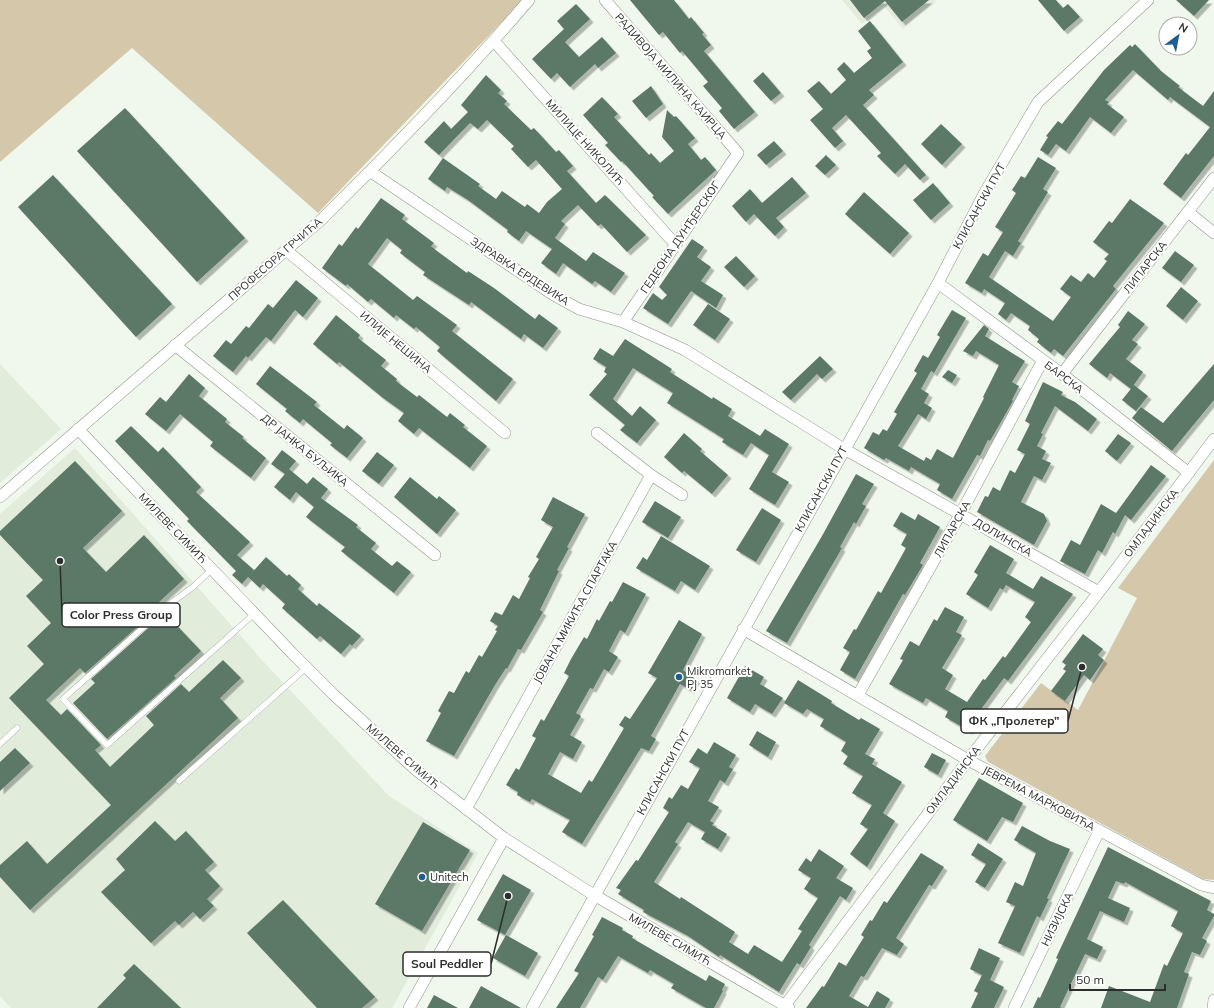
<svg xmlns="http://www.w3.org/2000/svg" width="1214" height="1008" viewBox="0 0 1214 1008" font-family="Mulish,sans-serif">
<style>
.built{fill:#e1ecdb}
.green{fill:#d5c8aa}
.building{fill:#5b7967;filter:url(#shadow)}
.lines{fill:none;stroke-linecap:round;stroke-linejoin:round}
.service-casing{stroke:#8d948a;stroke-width:6}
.minor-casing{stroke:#8d948a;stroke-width:12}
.service{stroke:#fff;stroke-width:5.5}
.minor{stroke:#fff;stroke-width:11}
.poi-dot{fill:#215c93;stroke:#fff;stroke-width:1.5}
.labels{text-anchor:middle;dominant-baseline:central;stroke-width:4;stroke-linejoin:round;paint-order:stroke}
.street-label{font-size:11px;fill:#2b2e2a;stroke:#fff}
.poi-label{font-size:11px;fill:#2b2e2a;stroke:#fff;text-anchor:start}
.leader{fill:none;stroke:#2b2e2a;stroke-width:1.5}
.callout-dot{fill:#2b2e2a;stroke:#fff;stroke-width:1.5}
.callout{fill:#fff;stroke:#2b2e2a;stroke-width:1.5}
.callout-label{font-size:12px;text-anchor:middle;font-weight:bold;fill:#2b2e2a}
</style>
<defs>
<filter id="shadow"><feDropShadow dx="3.5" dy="3.5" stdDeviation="0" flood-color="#0004"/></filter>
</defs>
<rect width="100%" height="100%" fill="#f0f7ec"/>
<!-- built -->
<path class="built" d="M842 0H934L936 2 903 29 884 6 862 24Z
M0 364 61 429 0 483Z
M75 448 261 659 389 796 478 853 392 1008H11L0 996V514Z"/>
<!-- green -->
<path class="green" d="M0 0H523L318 213 132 48 0 162Z
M1214 460V880L1203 879 988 762 985 756 1041 683 1078 710 1137 598 1118 588Z"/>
<!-- building -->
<path class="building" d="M630 0H674L689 19 691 17 704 33 702 34 711 45 704 51 755 112 734 129 719 111 722 108 703 86 708 82 682 51 680 53 663 32 659 35Z
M850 0H929L902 22 885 1 864 18Z
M1038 0H1056L1063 8 1068 4 1080 17 1064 31Z
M1176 0H1209L1194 16Z
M576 4 590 19 565 42 579 57 602 37 616 53 598 68 595 64 570 87 557 73 551 79 532 59 564 29 557 21Z
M870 21 903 62 869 90 874 95 863 105 926 175 920 180 905 164 895 174 877 156 881 153 846 115 832 128 843 141 835 148 810 120 823 109 807 91 819 81 831 94 846 80 837 69 844 62 854 73 872 58 867 51 871 48 858 31Z
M1135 44 1161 71 1180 86 1178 87 1203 106 1214 91V156L1181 198 1163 184 1186 153 1188 155 1210 127 1170 97 1168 100 1133 70 1105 100 1109 102 1107 104 1124 117 1111 133 1090 117 1066 151 1056 144 1048 155 1040 150 1048 137 1046 136 1058 121 1062 124 1104 70 1130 45 1132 47Z
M763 72 781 93 771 101 753 81Z
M486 75 501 90 498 93 507 101 504 104 531 130 534 128 556 152 559 150 573 166 567 171 596 203 605 195 646 235 627 252 601 224 598 226 578 205 561 221 565 224 555 238 586 261 593 252 625 273 611 292 595 281 592 284 563 263 556 274 541 263 552 249 526 231 519 241 507 232 508 230 468 200 447 187 445 191 428 179 443 158 480 184 478 186 496 199 502 191 525 207 527 204 539 213 547 202 562 189 536 160 528 167 511 149 514 146 487 120 478 129 470 123 439 155 424 142 444 121 451 129 468 112 461 105Z
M651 86 663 104 646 118 632 101Z
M602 97 618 114 614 117 649 155 651 153 660 163 674 151 662 137 667 110 674 117 676 116 695 138 688 144 701 160 705 157 716 170 668 214 652 197 654 196 622 161 621 162 605 145 608 143 583 115Z
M125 108 245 238 197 282 77 151Z
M941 124 962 144 942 165 921 144Z
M774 141 783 151 766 165 757 155Z
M826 155 836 165 825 175 815 166Z
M1038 157 1056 168 1043 189 1048 192 1018 241 1021 243 1013 256 1005 251 989 277 1053 321 1071 297 1060 289 1071 275 1081 282 1088 273 1094 278 1107 261 1104 259 1109 254 1093 242 1109 221 1112 223 1130 199 1164 223 1113 286 1116 289 1063 356 1054 349 1051 353 1037 342 1039 339 1028 330 1030 326 1011 313 1006 320 998 314 1005 303 984 289 982 293 965 283 983 253 988 256 1003 232 995 227 1016 193 1012 190 1021 176 1025 178Z
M53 175 172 304 136 337 18 207Z
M792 177 806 193 776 218 784 227 775 236 754 214 746 222 732 206 750 189 762 203Z
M933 183 950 203 931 220 913 200Z
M864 192 909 233 890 254 845 214Z
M381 198 405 215 402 219 434 243 431 246 437 251 467 273 468 271 494 288 535 319 539 314 558 328 543 348 524 334 521 339 471 302 469 305 423 275 425 272 400 253 402 250 387 238 368 264 413 300 417 296 457 325 452 331 513 379 496 401 437 351 440 347 416 327 414 329 396 315 394 318 371 299 368 302 347 284 346 286 322 268 339 244 342 246 356 227 358 229Z
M692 239 704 247 697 257 711 267 701 281 723 295 716 308 691 291 668 324 643 308 653 293 662 300 667 295 659 287Z
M1175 251 1194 265 1181 282 1162 268Z
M736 256 755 276 744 287 724 267Z
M296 280 318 298 303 317 295 310 271 341 266 337 248 358 246 356 233 372 213 356 226 340 231 344 246 326 249 328 268 304 273 308Z
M1181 287 1198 301 1183 320 1166 306Z
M708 304 730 319 715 340 693 325Z
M952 310 966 318 934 373 931 371 921 389 929 394 924 403 932 408 926 419 918 414 898 446 924 461 926 457 931 460 937 449 953 458 984 398 983 397 999 365 976 351 973 356 963 351 984 325 989 329 985 336 1025 361 1012 382 1019 386 1012 400 1013 401 990 441 988 440 980 456 977 455 952 499 937 490 940 484 911 467 909 471 886 458 884 460 864 448 873 432 879 435 883 429 887 431 897 414 894 412 917 373 914 371 923 355 928 358 940 337 937 335Z
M1128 311 1145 324 1132 340 1138 344 1126 359 1143 372 1131 389 1110 373 1107 378 1089 364 1120 327 1118 325Z
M336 315 360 335 358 338 386 360 381 366 397 379 396 381 417 397 419 395 447 417 450 413 465 425 463 427 487 446 470 468 419 428 414 434 398 421 404 413 383 398 339 362 337 364 313 344Z
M625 339 672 369 670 372 712 399 713 397 732 409 728 416 760 436 765 429 789 444 772 472 789 482 775 505 749 489 769 455 751 443 743 455 722 442 724 439 667 403 673 393 633 368 613 399 632 416 640 406 656 420 637 443 620 430 625 425 589 395 607 374 604 372 606 367 593 359 600 348 613 356Z
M820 356 833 369 822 379 817 374 791 400 782 392Z
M1214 364V400L1172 451 1132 418 1141 407 1163 423Z
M270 366 317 402 314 405 344 429 347 425 363 438 347 458 330 445 332 443 303 419 300 423 285 411 287 409 256 384Z
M948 370 957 375 952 383 942 377Z
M189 374 205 388 199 396 227 419 225 422 244 437 242 438 266 458 251 478 210 446 213 442 180 414 166 431 145 414 160 397 166 402Z
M1043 382 1063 392 1061 395 1075 402 1097 419 1088 431 1055 406 1041 433 1043 434 1037 446 1046 451 1042 459 1051 463 1042 480 1034 476 1021 502 1044 514 1047 521 1034 545 977 512 985 496 988 497 993 487 1000 491 1010 470 1015 473 1025 454 1017 450 1030 424 1025 421Z
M1134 385 1148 396 1136 411 1122 400Z
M131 426 158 452 163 447 201 487 196 492 250 542 237 555 254 570 242 584 232 575 236 571 187 521 189 519 115 441Z
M684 433 702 449 700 451 728 475 712 494 684 471 682 473 664 457Z
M1118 434 1131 443 1117 461 1105 451Z
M282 450 296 461 285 474 271 464Z
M377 452 394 465 379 484 362 471Z
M75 461 122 511 83 548 106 572 144 535 184 579 157 604 160 607 85 673 80 668 46 700 61 715 67 709 101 745 95 750 110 767 154 725 146 716 181 684 189 692 223 660 241 678 220 698 238 718 30 910 0 877V865L27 841 47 864 111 805 9 698 44 664 27 646 51 623 26 596 43 580 0 535V531Z
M1151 465 1166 476 1131 520 1125 515 1115 534 1113 532 1102 553 1098 550 1085 574 1060 561 1071 540 1080 545 1101 504 1116 513Z
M289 469 307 484 313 477 328 489 321 498 358 525 356 527 376 543 371 549 392 566 397 561 411 572 394 593 341 551 345 547 306 517 314 507 296 492 290 500 274 487Z
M856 474 874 484 862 504 866 506 856 524 854 522 840 547 842 548 787 643 766 631 822 536Z
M410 477 437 499 439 496 456 510 437 534 394 497Z
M553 497 585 514 567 547 569 548 557 570 559 571 540 610 543 612 521 650 518 649 507 669 506 668 495 685 454 756 426 741 441 713 438 711 449 691 454 693 466 671 469 673 479 655 482 657 497 631 495 630 498 626 490 621 495 612 502 615 513 595 519 599 530 578 528 577 539 559 536 557 553 527 541 520Z
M655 501 681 517 668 538 642 522Z
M762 508 781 520 756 562 736 550Z
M901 512 915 520 918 514 940 527 920 563 923 565 905 595 903 594 855 679 840 670 850 652 843 648 854 629 856 630 878 591 881 593 906 548 901 545 907 534 893 526Z
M661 536 710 566 695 590 681 581 675 591 636 568 643 557 647 560Z
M990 545 1014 559 1006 573 1033 589 1041 576 1073 594 1008 681 1004 678 982 708 969 731 945 717 948 711 926 698 923 703 889 684 903 660 900 659 910 641 919 646 934 619 937 621 945 607 964 617 956 632 962 635 942 668 953 675 945 689 967 702 983 679 985 680 1003 656 1005 658 1031 622 1025 617 1035 602 1006 585 1003 590 1000 588 988 608 966 594 978 575 974 572Z
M266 557 287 576 289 574 301 585 298 589 317 606 319 603 361 636 352 646 350 644 341 654 320 636 317 639 282 608 285 604 263 584 260 588 248 577Z
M623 582 646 594 625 633 620 630 609 651 618 657 609 672 604 669 593 689 590 688 576 713 581 716 570 735 582 742 573 759 560 752 548 774 581 793 589 780 592 782 624 728 619 725 625 716 630 719 657 678 648 673 679 620 702 634 683 670 697 680 691 690 680 684 651 736 656 739 649 751 641 748 582 844 562 832 570 820 532 799 530 802 526 800 517 795 518 792 506 785 516 768 519 770 536 738 532 736 541 719 544 721 569 676 564 673 571 659 584 637 587 639 597 619 599 621 610 601 612 602Z
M165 613 201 651 174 676 176 678 107 739 73 703 95 683 91 679Z
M1083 634 1103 649 1098 655 1104 660 1090 680 1084 675 1065 701 1051 691 1066 671 1063 669 1066 665 1062 662Z
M745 666 764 677 760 684 783 698 772 714 755 704 750 712 727 698Z
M798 680 832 701 831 703 859 720 861 718 880 729 865 754 875 759 872 764 902 782 883 813 895 821 867 867 850 854 868 829 860 824 872 805 852 793 863 776 843 764 848 756 841 751 846 742 820 726 824 719 807 709 803 714 784 703Z
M757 731 776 742 768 757 749 745Z
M714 742 736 755 729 767 733 769 725 783 720 780 708 801 719 807 710 821 714 823 712 825 727 834 718 849 701 839 705 832 688 822 675 842 678 844 654 882 680 899 681 897 735 932 729 942 748 954 754 945 782 962 802 931 798 929 818 898 804 889 811 878 798 870 806 858 811 862 819 849 844 866 836 878 853 888 846 900 840 896 809 945 811 947 800 965 797 963 779 992 720 955 719 957 688 936 643 912 644 910 618 894 621 890 616 888 636 860 638 861 669 812 663 808 669 797 672 799 681 785 688 789 700 768 689 762 698 748 707 754Z
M15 748 30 763 0 791V762Z
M932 753 946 760 938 775 924 767Z
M979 778 1023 803 1013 822 1002 817 987 841 953 820Z
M155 821 175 841 186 831 214 862 205 870 220 886 207 899 214 906 200 919 193 912 179 925 175 921 151 943 101 892 125 870 116 859Z
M423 822 470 850 422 931 375 904Z
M1022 826 1050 841 1070 849 1047 898 1049 899 1040 918 1037 916 1020 953 998 943 1015 906 1006 902 1015 882 1023 886 1036 853 1014 840Z
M978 843 1003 859 985 888 975 882 986 864 971 855Z
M1108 847 1211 901 1207 910 1214 914V916L1202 938 1207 941 1200 955 1192 952 1184 972 1189 974 1177 1008H1101L1109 986 1150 1002 1164 964 1167 966 1183 933 1171 926 1178 911 1125 882 1124 884 1116 881 1108 898 1130 908 1124 922 1100 911 1087 939 1103 947 1097 959 1085 954 1060 1007 1062 1008H1033L1038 997 1040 998 1058 959 1056 958Z
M921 853 944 867 932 886 929 885 896 938 904 944 897 955 882 948 864 977 861 976 849 996 868 1007 877 991 890 999 885 1008H806L822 986 824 987 839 962 846 966 864 937 861 935 870 920 872 921 884 901 887 903Z
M503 874 531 890 505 935 477 920Z
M283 900 375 997 362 1008H317L247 933Z
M602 917 623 928 622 930 633 936 632 938 706 981 709 975 725 984 722 990 723 991 714 1008H706L671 988 674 984 650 970 648 973 618 956 603 980 598 977 580 1008H556L579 973 574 971 594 936 592 935Z
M506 935 538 953 525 976 493 958Z
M979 948 1000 958 990 980 1004 987 994 1008H971L978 993 974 991 982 975 970 969Z
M134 964 181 1008H97L126 978 123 975Z
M481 986 521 1008H469Z
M434 995 458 1008H427Z"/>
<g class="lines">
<!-- service casing -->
<g class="service-casing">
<path id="service" d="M212 569 193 587 167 606 63 699 107 745 254 614
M0 744 17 728
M179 781 306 668"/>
</g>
<!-- minor casing -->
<g class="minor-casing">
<path id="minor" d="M605 0 738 153 623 322
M494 41 675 244
M371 172 552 294 579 309 623 322 685 350 844 449 1099 592
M1188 212 1214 233
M286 250 505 433
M938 283 1062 374 1189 473
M175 345 435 555
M1062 374 1214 178
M78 429 292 653 334 695 416 770 504 838 594 895 789 1008
M651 475 682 495
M0 497 322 219C394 148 464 76 529 0
M743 629 968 760 1201 885 1214 888
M858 695 961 513 1043 360
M466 809 651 475 597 433
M409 1008 504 838
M532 1008 938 283 985 192 1038 102 1148 0
M783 1008 968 760 1099 592 1214 439
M1014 1008 1099 831
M1213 1008 1214 1000"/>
</g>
<!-- service -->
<use href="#service" class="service"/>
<!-- minor -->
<use href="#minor" class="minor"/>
</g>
<!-- markers -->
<g class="poi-dot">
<circle cx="679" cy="677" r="4"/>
<circle cx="422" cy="877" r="4"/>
</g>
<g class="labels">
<!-- street labels -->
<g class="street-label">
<text transform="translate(671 76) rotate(49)">РАДИВОЈА МИЛИНА КАИРЦА</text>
<text transform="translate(585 142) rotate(48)">МИЛИЦЕ НИКОЛИЋ</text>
<text transform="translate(979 206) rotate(-61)">КЛИСАНСКИ ПУТ</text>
<text transform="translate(680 237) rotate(-56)">ГЕДЕОНА ДУНЂЕРСКОГ</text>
<text transform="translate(275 259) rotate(-41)">ПРОФЕСОРА ГРЧИЋА</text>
<text transform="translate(1145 267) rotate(-52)">ЛИПАРСКА</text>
<text transform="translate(520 271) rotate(33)">ЗДРАВКА ЕРДЕВИКА</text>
<text transform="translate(396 342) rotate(40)">ИЛИЈЕ НЕШИНА</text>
<text transform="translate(1064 377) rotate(37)">БАРСКА</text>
<text transform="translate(305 450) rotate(39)">ДР ЈАНКА БУЉИКА</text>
<text transform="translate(821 489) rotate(-61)">КЛИСАНСКИ ПУТ</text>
<text transform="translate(1151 523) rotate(-53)">ОМЛАДИНСКА</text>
<text transform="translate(173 528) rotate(46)">МИЛЕВЕ СИМИЋ</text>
<text transform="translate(952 529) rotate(-61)">ЛИПАРСКА</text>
<text transform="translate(1003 537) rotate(30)">ДОЛИНСКА</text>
<text transform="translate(575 612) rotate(-61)">ЈОВАНА МИКИЋА СПАРТАКА</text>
<text transform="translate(403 756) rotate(41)">МИЛЕВЕ СИМИЋ</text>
<text transform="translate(663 772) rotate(-61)">КЛИСАНСКИ ПУТ</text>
<text transform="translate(953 780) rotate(-53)">ОМЛАДИНСКА</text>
<text transform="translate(1039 798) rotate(28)">ЈЕВРЕМА МАРКОВИЋА</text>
<text transform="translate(1057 919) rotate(-64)">НИЗИЈСКА</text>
<text transform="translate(670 939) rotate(30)">МИЛЕВЕ СИМИЋ</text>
</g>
<!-- poi labels -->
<g class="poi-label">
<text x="687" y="671">Mikromarket<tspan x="687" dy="13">PJ 35</tspan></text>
<text x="430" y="877">Unitech</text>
</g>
</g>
<!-- callouts -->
<path class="leader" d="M60 561L62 615M1082 667L1068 721M508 896L491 964"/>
<g class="callout-dot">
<circle cx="60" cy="561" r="4"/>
<circle cx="1082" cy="667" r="4"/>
<circle cx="508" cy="896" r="4"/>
</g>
<g class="callout">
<rect x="62" y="603" width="118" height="24" rx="4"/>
<rect x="961" y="709" width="107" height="24" rx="4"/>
<rect x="403" y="952" width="88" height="24" rx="4"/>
</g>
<g class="callout-label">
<text x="121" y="619">Color Press Group</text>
<text x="1014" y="725">ФК „Пролетер”</text>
<text x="447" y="968">Soul Peddler</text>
</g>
<!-- north arrow -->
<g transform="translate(1178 36) rotate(32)"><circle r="19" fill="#ffffff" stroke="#aaabaa"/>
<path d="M0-3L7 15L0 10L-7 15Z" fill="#215c93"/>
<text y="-6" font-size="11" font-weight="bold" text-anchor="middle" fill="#2b2e2a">N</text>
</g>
<!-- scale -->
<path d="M1070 984v6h95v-6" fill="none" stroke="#2b2e2a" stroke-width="2"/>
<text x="1076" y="984" font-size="12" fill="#2b2e2a" stroke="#ffffff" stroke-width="3" paint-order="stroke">50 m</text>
</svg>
